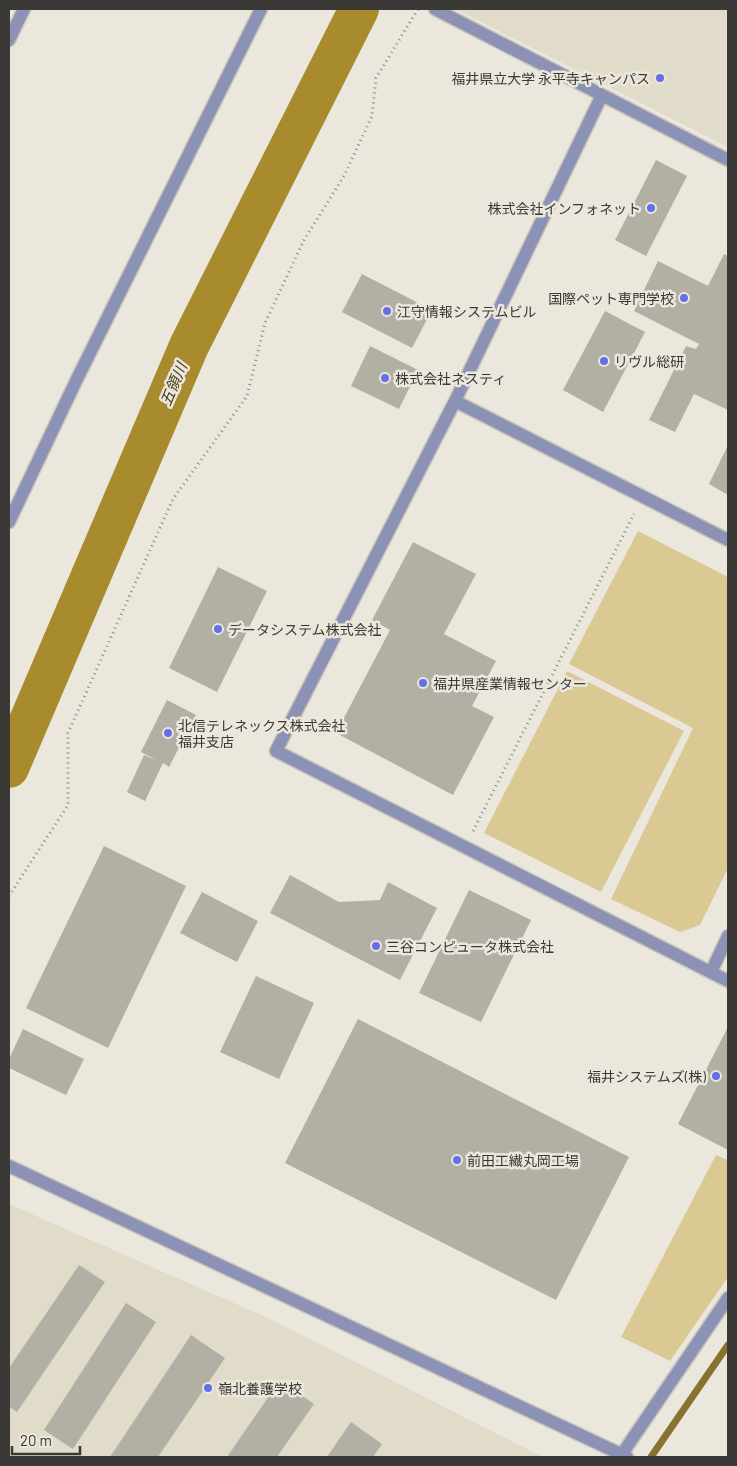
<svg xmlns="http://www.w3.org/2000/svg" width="737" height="1466" viewBox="0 0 737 1466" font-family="Barlow,'Noto Sans JP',sans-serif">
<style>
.built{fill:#e1dbc9}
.green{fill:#dac992}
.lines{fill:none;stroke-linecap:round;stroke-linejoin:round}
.stream{stroke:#87722f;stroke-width:7}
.river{stroke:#a78b2c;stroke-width:40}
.building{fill:#b2afa4}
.minor-casing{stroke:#c8c4bb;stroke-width:15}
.path{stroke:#8d8a83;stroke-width:3;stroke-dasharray:1 4;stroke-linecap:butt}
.minor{stroke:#8b92b5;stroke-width:12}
.poi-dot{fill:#656fe7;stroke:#ebe7dc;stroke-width:2}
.labels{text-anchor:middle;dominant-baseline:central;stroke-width:5;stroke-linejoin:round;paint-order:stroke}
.poi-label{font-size:14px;fill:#3b3935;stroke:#ebe7dc;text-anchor:start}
.water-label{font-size:15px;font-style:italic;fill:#443811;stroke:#ebe7dc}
</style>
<rect width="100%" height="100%" fill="#ebe7dc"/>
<!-- built -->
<path class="built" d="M455 9H728V147Z
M9 1204 270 1319 543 1457H9Z"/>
<!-- green -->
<path class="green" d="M638 531 728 577V868L700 925 680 932 611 899 693 728 569 664Z
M567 671 684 731 601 892 484 833Z
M716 1155 728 1160V1277L670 1361 621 1337Z"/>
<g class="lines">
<!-- stream -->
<path class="stream" d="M651 1457 728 1345"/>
<!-- river -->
<path class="river" d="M9 768 189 346 359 9"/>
</g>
<!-- building -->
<path class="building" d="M656 160 687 176 646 256 615 240Z
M724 254 728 256V410L694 394 675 432 649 420 686 346 696 349 699 344 634 311 658 261 708 286Z
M362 274 432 310 412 348 342 312Z
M605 311 645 332 603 412 563 390Z
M370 346 418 370 399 409 351 386Z
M728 445V495L709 484Z
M413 542 476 574 444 634 496 661 472 706 494 717 453 795 336 733 390 630 372 620Z
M218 567 267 591 217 692 169 668Z
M167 700 196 715 169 767 163 763 145 801 127 792 144 755 156 760 141 752Z
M104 846 186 886 108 1048 26 1008Z
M290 875 339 902 380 900 388 882 437 908 400 980 270 913Z
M469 890 531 920 481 1022 419 993Z
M202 892 258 921 237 962 180 933Z
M256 976 314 1003 279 1079 220 1052Z
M358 1019 629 1157 556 1300 285 1163Z
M728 1027V1150L678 1124Z
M23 1029 84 1059 66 1095 9 1068V1059Z
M79 1265 105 1282 17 1412 9 1407V1368Z
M126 1303 156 1322 73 1449 44 1430Z
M191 1335 225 1358 158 1457H110Z
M280 1380 314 1404 277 1457H227Z
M351 1422 382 1444 373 1457H327Z"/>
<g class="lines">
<!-- minor casing -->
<g class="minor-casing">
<path id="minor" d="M435 9 728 160
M9 40 24 9
M602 95 455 401 276 751 728 981
M455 401 728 540
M9 522 76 381 261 9
M711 972 728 936
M9 1166 627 1457
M620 1457 728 1298"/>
</g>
<!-- path -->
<path class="path" d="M473 831 634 514
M9 896 68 805V733L173 499 247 396 265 323 304 240 344 176 372 116 376 78 418 9"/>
<!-- minor -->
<use href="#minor" class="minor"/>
</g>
<!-- markers -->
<g class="poi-dot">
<circle cx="660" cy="78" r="5"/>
<circle cx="651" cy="208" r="5"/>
<circle cx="684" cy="298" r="5"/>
<circle cx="387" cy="311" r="5"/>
<circle cx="604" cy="361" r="5"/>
<circle cx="385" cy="378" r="5"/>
<circle cx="218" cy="629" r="5"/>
<circle cx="423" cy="683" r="5"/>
<circle cx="168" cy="733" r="5"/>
<circle cx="376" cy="946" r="5"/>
<circle cx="716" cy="1076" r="5"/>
<circle cx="457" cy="1160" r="5"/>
<circle cx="208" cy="1388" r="5"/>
</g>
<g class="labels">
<!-- poi labels -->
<g class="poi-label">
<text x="650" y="78" text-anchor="end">福井県立大学 永平寺キャンパス</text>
<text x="641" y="208" text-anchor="end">株式会社インフォネット</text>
<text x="674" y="298" text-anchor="end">国際ペット専門学校</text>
<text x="397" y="311">江守情報システムビル</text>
<text x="614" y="361">リヴル総研</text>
<text x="395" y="378">株式会社ネスティ</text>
<text x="228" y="629">データシステム株式会社</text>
<text x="433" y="683">福井県産業情報センター</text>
<text x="178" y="725">北信テレネックス株式会社<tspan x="178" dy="16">福井支店</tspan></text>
<text x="386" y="946">三谷コンピュータ株式会社</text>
<text x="706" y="1076" text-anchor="end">福井システムズ(株)</text>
<text x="467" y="1160">前田工繊丸岡工場</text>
<text x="218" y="1388">嶺北養護学校</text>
</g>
<!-- water labels -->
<g class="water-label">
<text transform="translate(173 384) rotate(-67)">五領川</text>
</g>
</g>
<!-- border -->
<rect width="737" height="1466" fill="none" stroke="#3b3935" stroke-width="20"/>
<!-- scale -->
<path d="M12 1446v8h68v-8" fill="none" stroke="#3b3935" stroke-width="2.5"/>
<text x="20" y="1446" font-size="15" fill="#3b3935" stroke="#ebe7dc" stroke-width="4" paint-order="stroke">20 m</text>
</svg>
